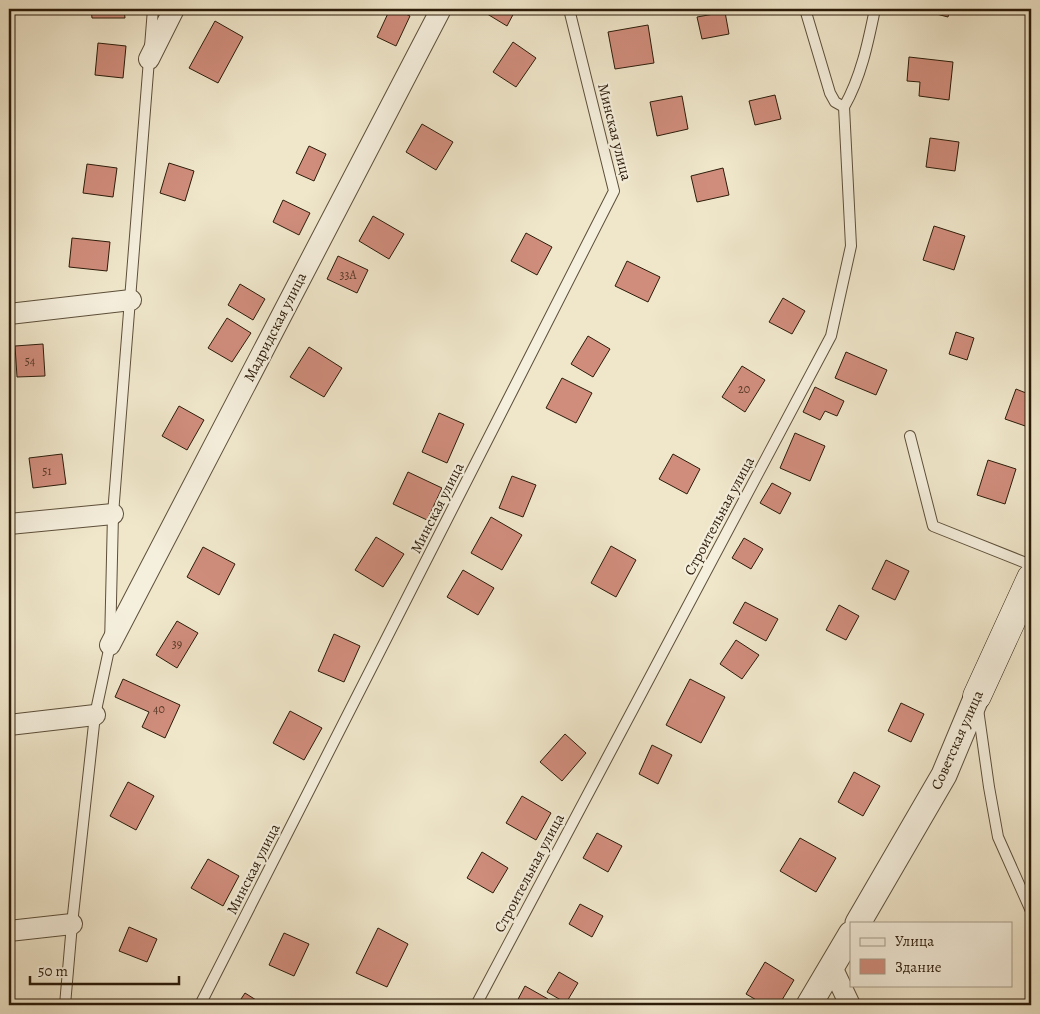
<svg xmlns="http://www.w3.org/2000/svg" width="1040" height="1014" viewBox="0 0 1040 1014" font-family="Alegreya,serif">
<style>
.building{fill:#d08d7c;stroke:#2c1c0a}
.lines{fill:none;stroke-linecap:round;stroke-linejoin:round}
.service-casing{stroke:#5d4f3a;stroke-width:12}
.minor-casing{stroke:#5d4f3a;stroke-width:22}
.tertiary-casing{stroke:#5d4f3a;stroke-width:27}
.secondary-casing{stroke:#2c1c0a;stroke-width:29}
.service{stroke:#f5efdd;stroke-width:10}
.minor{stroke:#f5efdd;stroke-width:20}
.tertiary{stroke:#f5efdd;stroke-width:25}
.secondary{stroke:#f5efdd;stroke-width:28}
.labels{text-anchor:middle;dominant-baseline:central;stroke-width:4.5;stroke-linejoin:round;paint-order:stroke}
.number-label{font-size:12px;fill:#553826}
.street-label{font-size:15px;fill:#2c1c0a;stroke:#f5efdd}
</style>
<rect width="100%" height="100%" fill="#f0e7cb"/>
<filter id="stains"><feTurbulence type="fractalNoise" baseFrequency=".004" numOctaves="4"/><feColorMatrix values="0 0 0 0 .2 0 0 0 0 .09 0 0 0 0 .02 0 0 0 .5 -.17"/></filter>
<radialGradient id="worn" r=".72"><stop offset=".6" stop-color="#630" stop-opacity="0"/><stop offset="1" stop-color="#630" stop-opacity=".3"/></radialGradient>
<!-- building -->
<path class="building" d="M91 9H124L125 18H92Z
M390 9H395L410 16 396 46 377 37Z
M479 9H516L507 26Z
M917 9H950L948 17Z
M725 12 729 34 702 39 697 17Z
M215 21 243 37 218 83 189 68Z
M648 25 654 63 615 69 608 32Z
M513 42 536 58 516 87 493 72Z
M98 43 126 46 123 78 95 75Z
M909 57 953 62 949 100 919 96 920 82 907 81Z
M775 95 781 119 755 125 749 101Z
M682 96 688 129 657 136 650 102Z
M422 124 453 142 436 170 406 152Z
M930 138 959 142 955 171 926 167Z
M309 146 326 154 314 181 296 173Z
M169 163 194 171 185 201 160 193Z
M87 164 117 168 113 197 83 193Z
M723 168 729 195 697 202 691 176Z
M283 200 310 213 299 235 273 222Z
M373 216 404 234 389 259 359 241Z
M934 226 965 236 954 270 923 260Z
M526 233 552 247 537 275 511 261Z
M72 238 110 242 107 271 69 267Z
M338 256 368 270 357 293 327 279Z
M627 261 660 277 648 302 615 286Z
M240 284 265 299 253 320 228 305Z
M783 298 805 311 792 334 769 322Z
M227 318 251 333 232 362 208 348Z
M956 332 974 338 967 360 949 354Z
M588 336 610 349 593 377 571 364Z
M43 344 45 376 17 377 15 346Z
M309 347 342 368 324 397 290 377Z
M846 352 887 370 876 395 835 378Z
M742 366 765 380 745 412 722 397Z
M562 378 592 393 576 423 546 408Z
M815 387 844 401 837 416 825 411 820 420 803 412Z
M1016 389 1031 395V428L1005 419Z
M179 406 204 420 187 450 162 436Z
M439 413 464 424 447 463 422 452Z
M795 433 825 446 810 481 780 468Z
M62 454 66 484 33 488 29 458Z
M673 454 700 469 687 494 659 479Z
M988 460 1016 469 1005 504 977 495Z
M408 472 442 488 427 520 393 504Z
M512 476 536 485 523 517 499 508Z
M772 483 791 493 780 514 760 503Z
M491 517 522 535 502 570 471 553Z
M376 537 404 554 383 587 355 570Z
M744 538 763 549 751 569 732 558Z
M611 546 636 560 616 597 591 583Z
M203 547 235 564 219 595 187 577Z
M886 560 909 571 895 600 872 589Z
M463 570 494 588 478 615 447 597Z
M745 602 778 619 766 641 733 623Z
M839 605 859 616 846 640 826 630Z
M177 621 198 633 177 668 156 655Z
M334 634 360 646 344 682 318 671Z
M736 640 759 655 742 679 720 664Z
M123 679 180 705 165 738 142 727 149 712 115 697Z
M690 679 725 697 701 743 666 725Z
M901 703 924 714 911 742 888 731Z
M290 711 322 728 304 760 273 743Z
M565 734 586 753 562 781 540 762Z
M652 745 672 755 658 784 639 774Z
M854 772 880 786 863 816 838 802Z
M128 782 154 796 136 830 110 816Z
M522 796 551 813 536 840 506 823Z
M597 833 622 846 608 872 583 858Z
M800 838 836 858 816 892 780 871Z
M482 852 508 868 493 893 467 878Z
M208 859 239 876 223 906 191 888Z
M580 904 603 916 592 937 569 924Z
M129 927 157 939 147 962 119 951Z
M378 928 408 944 387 987 356 973Z
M284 933 309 944 294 976 269 965Z
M765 962 794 980 779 1005H765L746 994Z
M559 972 578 983 566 1003 547 992Z
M525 986 548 999 545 1005H515Z
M245 993 264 1005H237Z"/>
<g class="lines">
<!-- service casing -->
<g class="service-casing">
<path id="service" d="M805 9 830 93 835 102 844 107
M910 436 933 526 1031 565
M978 709 989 787 998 837 1031 911
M65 1005 72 924 95 715 110 645 113 514 153 9
M200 1005 614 191 569 9
M476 1005 831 336 851 246 844 107C861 77 868 43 875 9"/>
</g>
<!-- minor casing -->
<g class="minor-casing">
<path id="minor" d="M149 59 174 9
M9 314 131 300
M9 524 113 514
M110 645 441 9
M9 725 95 715
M9 931 72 924
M832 967 850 1005"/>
</g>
<!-- tertiary casing -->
<g class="tertiary-casing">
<path id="tertiary" d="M858 923 944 775 977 696
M809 1005 851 934"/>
</g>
<!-- secondary casing -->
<g class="secondary-casing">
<path id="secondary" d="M977 696 1031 578"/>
</g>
<!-- service -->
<use href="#service" class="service"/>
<!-- minor -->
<use href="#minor" class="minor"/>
<!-- tertiary -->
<use href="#tertiary" class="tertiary"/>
<!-- secondary -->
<use href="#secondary" class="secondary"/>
</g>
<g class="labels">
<!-- number labels -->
<g class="number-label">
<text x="348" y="275">33А</text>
<text x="30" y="361">54</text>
<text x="744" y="389">20</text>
<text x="47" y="471">51</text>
<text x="177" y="644">39</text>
<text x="159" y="709">40</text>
</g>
<!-- street labels -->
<g class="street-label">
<text transform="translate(615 132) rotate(76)">Минская улица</text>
<text transform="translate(275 327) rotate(-63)">Мадридская улица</text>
<text transform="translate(437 508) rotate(-63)">Минская улица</text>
<text transform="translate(719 516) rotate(-62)">Строительная улица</text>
<text transform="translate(957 740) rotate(-66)">Советская улица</text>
<text transform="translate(253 869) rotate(-63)">Минская улица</text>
<text transform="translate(529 873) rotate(-62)">Строительная улица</text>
</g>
</g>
<!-- margin -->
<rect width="1040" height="1014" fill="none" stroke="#f0e7cb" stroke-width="30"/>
<rect x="10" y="10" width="1020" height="994" fill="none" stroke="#2c1c0a" stroke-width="2.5"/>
<rect x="15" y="15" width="1010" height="984" fill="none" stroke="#2c1c0a"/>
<!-- legend -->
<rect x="850" y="922" width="162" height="65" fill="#f5efdd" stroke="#a59b89"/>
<rect x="860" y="938" width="25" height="8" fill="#f5efdd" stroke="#a59b89"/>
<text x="895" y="946" font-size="15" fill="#2c1c0a">Улица</text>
<rect x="860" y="959" width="25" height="15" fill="#d08d7c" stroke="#a59b89"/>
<text x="895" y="972" font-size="15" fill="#2c1c0a">Здание</text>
<!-- scale -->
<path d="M30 976v8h149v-8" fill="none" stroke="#2c1c0a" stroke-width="2.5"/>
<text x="38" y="976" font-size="15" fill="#2c1c0a" stroke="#f5efdd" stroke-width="4" paint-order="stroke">50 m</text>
<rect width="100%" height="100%" filter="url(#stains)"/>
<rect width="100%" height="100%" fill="url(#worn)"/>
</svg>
